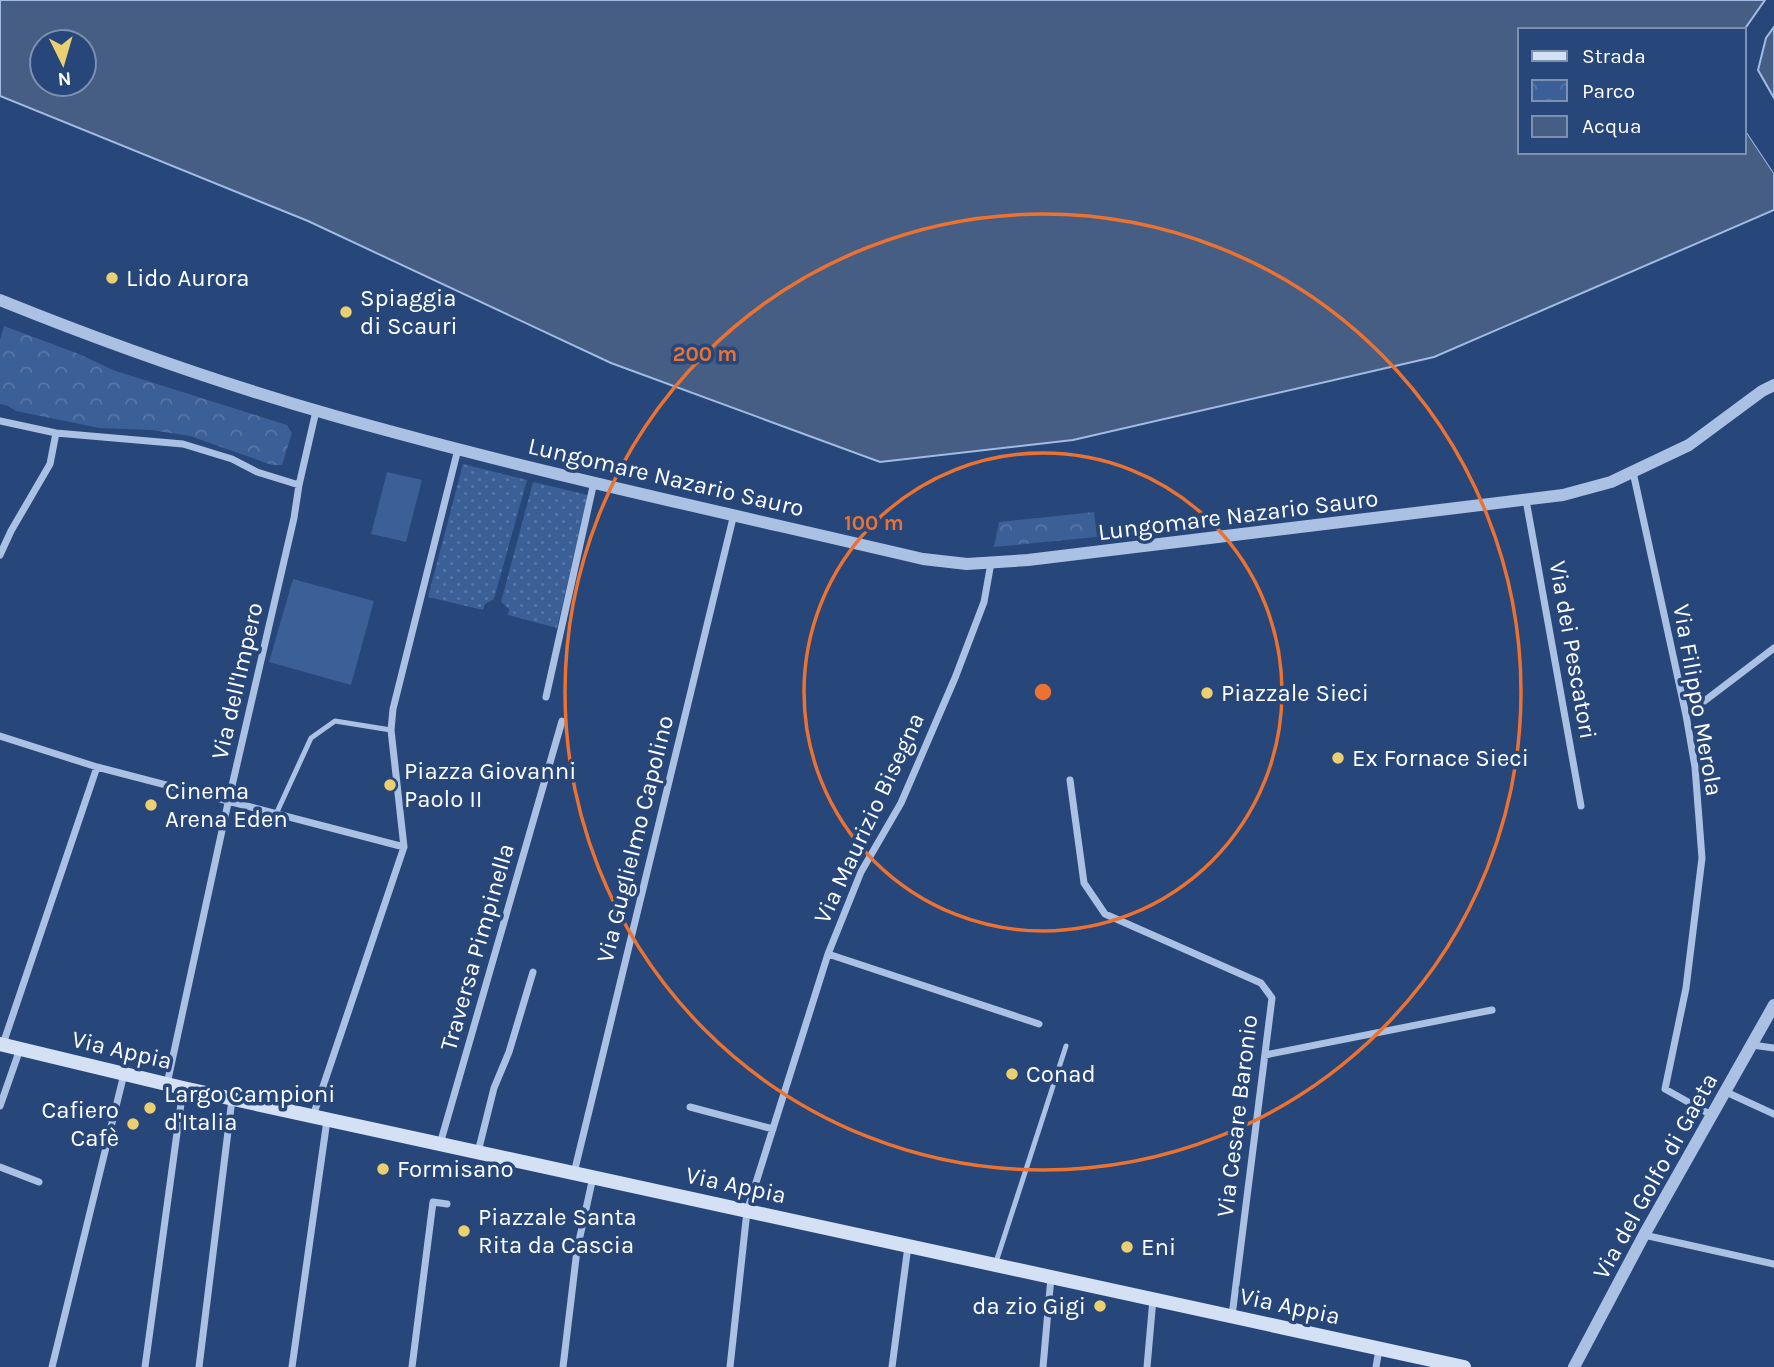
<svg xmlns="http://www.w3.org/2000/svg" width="1774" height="1367" viewBox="0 0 1774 1367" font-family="Karla,sans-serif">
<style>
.grass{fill:url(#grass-dots)}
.park{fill:url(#park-crowns)}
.garden{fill:#3b5f97}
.water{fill:#465e83;stroke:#a0bbe4;stroke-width:2;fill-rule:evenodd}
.pier{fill:#27467a}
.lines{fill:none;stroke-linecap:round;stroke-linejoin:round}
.service{stroke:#abc1e3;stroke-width:5}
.minor{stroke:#abc1e3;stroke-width:7}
.tertiary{stroke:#abc1e3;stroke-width:12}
.secondary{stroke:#d4e0f4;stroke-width:14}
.ring{fill:none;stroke:#eb7230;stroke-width:3.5}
.poi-dot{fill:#ebd072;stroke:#27467a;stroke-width:2.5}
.labels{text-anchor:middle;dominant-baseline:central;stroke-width:7;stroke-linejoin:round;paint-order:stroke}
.poi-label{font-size:24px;fill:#fff;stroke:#27467a;text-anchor:start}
.street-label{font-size:24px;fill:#fff;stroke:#27467a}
.centre{fill:#eb7230;stroke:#27467a;stroke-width:3.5}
.ring-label{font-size:21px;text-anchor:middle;font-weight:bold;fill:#eb7230;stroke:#27467a;stroke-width:7;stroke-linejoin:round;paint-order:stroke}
</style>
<defs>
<pattern id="grass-dots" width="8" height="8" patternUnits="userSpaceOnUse" patternTransform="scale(1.75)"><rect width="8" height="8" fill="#3b5f97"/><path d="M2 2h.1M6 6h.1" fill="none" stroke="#5877a7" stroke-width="1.8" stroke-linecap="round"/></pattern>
<pattern id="park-crowns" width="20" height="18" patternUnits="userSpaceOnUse" patternTransform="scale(1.75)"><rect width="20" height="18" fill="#3b5f97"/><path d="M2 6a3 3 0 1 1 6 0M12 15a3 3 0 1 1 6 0" fill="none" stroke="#5877a7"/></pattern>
</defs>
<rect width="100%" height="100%" fill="#27467a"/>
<!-- grass -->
<path class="grass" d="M463 464 527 480 494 599 485 604 483 610 428 597Z
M533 482 588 495 557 628 508 615 509 609 501 602Z"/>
<!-- park -->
<path class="park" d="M4 326 79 354 113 370 287 425 292 433 282 465H272L190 436 151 430 99 428 16 411 8 406 0 404V340Z
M1094 512 1097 537 994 547 999 522Z"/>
<!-- garden -->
<path class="garden" d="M387 472 422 480 406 542 371 534Z
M293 579 374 601 351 685 269 662Z"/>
<!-- water -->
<path class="water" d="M0 0H1765L1744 30H1520V152H1744V128L1774 173V210L1434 357 1073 440 880 462 611 363 308 221 0 96ZM42 42H84V84H42Z
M1774 27V98L1758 70 1766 38Z"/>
<!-- pier -->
<path class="pier" d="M1744 125 1774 167V173L1744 128Z"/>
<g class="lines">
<!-- service -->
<path class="service" d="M277 812 311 738 335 721 391 730
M996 1262 1066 1046"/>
<!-- minor -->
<path class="minor" d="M0 421 56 433 183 444 232 459 257 472 299 485
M1633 472 1686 715 1695 767 1702 858 1686 988 1665 1089 1713 1116
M1526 500 1581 806
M0 555 11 531 50 464 56 433
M546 697 594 482
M1686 715 1774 648
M0 736 97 767 404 847
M1070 780 1084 883 1105 914 1261 983 1272 998 1232 1316
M828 954 1039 1024
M3 1044 97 767
M1752 1045 1774 1048
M1265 1055 1492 1010
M167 1084 228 803 294 518 299 485 316 411
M1726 1092 1774 1114
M0 1106 20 1049
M690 1107 773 1129
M313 1116 404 847 391 730 393 709 458 449
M440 1144 562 721
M478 1152 494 1088 509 1052 533 972
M0 1167 39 1182
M574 1173 734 514
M1644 1235 1774 1264
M52 1367 124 1074
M145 1367 183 1089
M199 1367 232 1099
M292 1367 327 1120
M412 1367 433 1202 447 1204
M563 1367 577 1250 593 1177
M730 1367 747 1211 828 954 861 872 901 803 955 678 984 602 991 563
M892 1367 908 1246
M1043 1367 1051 1277
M1147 1367 1153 1299
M1376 1367 1379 1349"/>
<!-- tertiary -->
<path class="tertiary" d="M0 300C109 344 222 384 335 416 529 471 727 513 923 559L967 564 1028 560 1563 495 1611 482 1689 445 1762 391 1774 385
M1574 1367 1644 1235 1774 1005"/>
<!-- secondary -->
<path class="secondary" d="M0 1044 183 1088 1464 1367"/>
</g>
<!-- distance rings -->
<g class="ring">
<circle cx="1043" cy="692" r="239"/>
<circle cx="1043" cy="692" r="478"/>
</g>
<!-- markers -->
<g class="poi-dot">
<circle cx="112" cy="278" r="7"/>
<circle cx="346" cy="312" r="7"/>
<circle cx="1207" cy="693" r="7"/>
<circle cx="1338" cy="758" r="7"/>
<circle cx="390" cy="785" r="7"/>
<circle cx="151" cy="805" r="7"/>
<circle cx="1012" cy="1074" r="7"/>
<circle cx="150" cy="1108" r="7"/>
<circle cx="133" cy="1124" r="7"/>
<circle cx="383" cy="1169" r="7"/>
<circle cx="464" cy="1231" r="7"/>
<circle cx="1127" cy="1247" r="7"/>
<circle cx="1100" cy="1306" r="7"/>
</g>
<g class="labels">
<!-- poi labels -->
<g class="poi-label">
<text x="126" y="278">Lido Aurora</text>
<text x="360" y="298">Spiaggia<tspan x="360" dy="28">di Scauri</tspan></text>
<text x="1221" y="693">Piazzale Sieci</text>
<text x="1352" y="758">Ex Fornace Sieci</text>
<text x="404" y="771">Piazza Giovanni<tspan x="404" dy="28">Paolo II</tspan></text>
<text x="165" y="791">Cinema<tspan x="165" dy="28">Arena Eden</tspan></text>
<text x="1026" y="1074">Conad</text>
<text x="164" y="1094">Largo Campioni<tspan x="164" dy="28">d'Italia</tspan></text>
<text x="119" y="1110" text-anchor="end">Cafiero<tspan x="119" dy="28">Cafè</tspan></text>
<text x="397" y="1169">Formisano</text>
<text x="478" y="1217">Piazzale Santa<tspan x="478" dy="28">Rita da Cascia</tspan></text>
<text x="1141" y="1247">Eni</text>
<text x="1086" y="1306" text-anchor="end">da zio Gigi</text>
</g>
<!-- street labels -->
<g class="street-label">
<text transform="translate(666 477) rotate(13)">Lungomare Nazario Sauro</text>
<text transform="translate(1238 515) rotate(-7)">Lungomare Nazario Sauro</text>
<text transform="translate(1573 650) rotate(80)">Via dei Pescatori</text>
<text transform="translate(237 681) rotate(-77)">Via dell'Impero</text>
<text transform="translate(1698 700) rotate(80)">Via Filippo Merola</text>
<text transform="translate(869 818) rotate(-65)">Via Maurizio Bisegna</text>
<text transform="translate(635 839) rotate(-76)">Via Guglielmo Capolino</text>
<text transform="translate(477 947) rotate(-74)">Traversa Pimpinella</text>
<text transform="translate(122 1050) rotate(13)">Via Appia</text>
<text transform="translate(1237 1116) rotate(-83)">Via Cesare Baronio</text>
<text transform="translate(1655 1176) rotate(-61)">Via del Golfo di Gaeta</text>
<text transform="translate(736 1185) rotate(12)">Via Appia</text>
<text transform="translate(1290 1306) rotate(12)">Via Appia</text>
</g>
</g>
<circle cx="1043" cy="692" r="10" class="centre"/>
<g class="ring-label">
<text x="705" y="361">200 m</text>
<text x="874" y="530">100 m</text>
</g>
<!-- legend -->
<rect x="1518" y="28" width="228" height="126" fill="#27467a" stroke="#7d90af" stroke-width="2"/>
<rect x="1532" y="51" width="35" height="10" fill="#d4e0f4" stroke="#7d90af" stroke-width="2"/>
<text x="1582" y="63" font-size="21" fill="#ffffff">Strada</text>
<rect x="1532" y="80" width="35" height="21" fill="url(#park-crowns)" stroke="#7d90af" stroke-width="2"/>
<text x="1582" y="98" font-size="21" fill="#ffffff">Parco</text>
<rect x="1532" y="116" width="35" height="21" fill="#465e83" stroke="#7d90af" stroke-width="2"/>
<text x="1582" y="133" font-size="21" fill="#ffffff">Acqua</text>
<!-- north arrow -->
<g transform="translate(63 63) rotate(175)"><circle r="33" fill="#27467a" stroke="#7d90af" stroke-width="2"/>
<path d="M0-5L12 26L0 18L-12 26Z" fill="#ebd072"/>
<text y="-10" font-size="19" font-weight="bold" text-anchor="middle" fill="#ffffff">N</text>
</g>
</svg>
